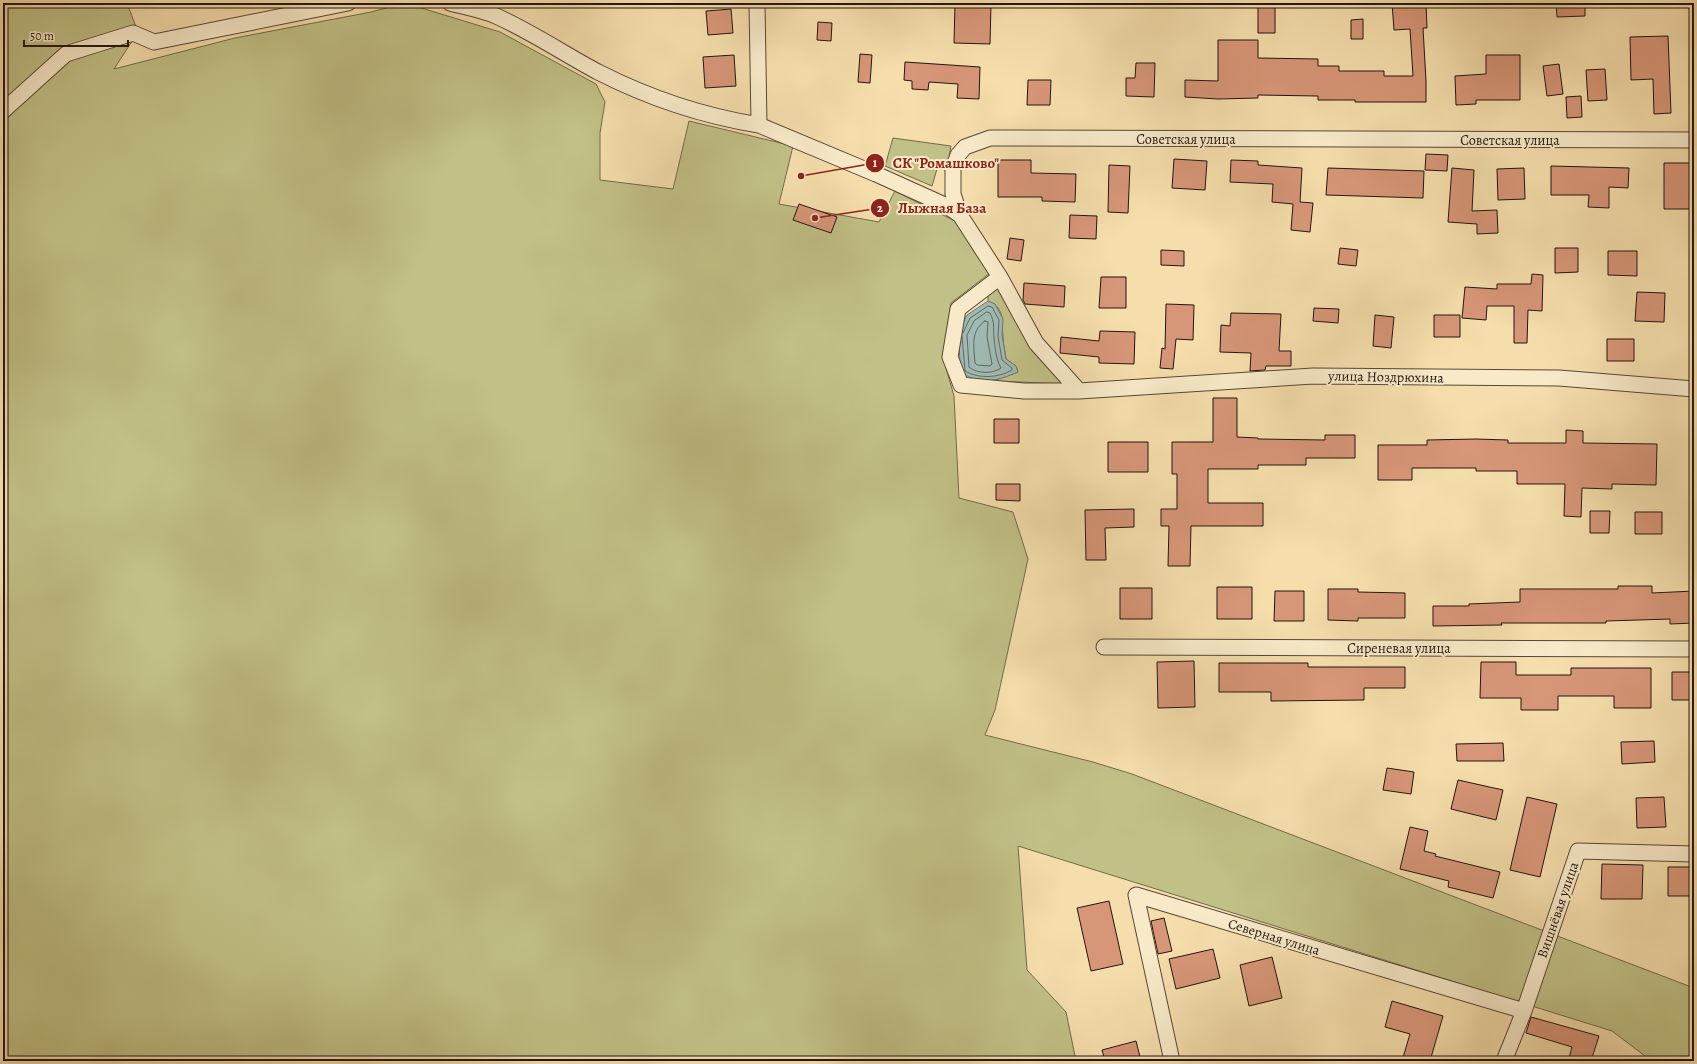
<svg xmlns="http://www.w3.org/2000/svg" width="1697" height="1064" viewBox="0 0 1697 1064" font-family="Alegreya,serif">
<style>
.green{fill:#c1c086;stroke:#726a4a}
.water{fill:#9fbab3;stroke:#6d7871}
.lines{fill:none;stroke-linecap:round;stroke-linejoin:round}
.shore{stroke:#606860;stroke-width:1}
.building{fill:#d79678;stroke:#22150e}
.minor-casing{stroke:#574736;stroke-width:17}
.minor{stroke:#f8eac9;stroke-width:15}
.labels{text-anchor:middle;dominant-baseline:central;stroke-width:4;stroke-linejoin:round;paint-order:stroke}
.street-label{font-size:14px;fill:#22150e;stroke:#f8eac9}
.leader{fill:none;stroke:#8f2418;stroke-width:1.5}
.callout-dot{fill:#8f2418;stroke:#f8eac9;stroke-width:1.5}
.mark-label{font-size:12px;text-anchor:middle;font-weight:bold;fill:#fff}
.callout-label{font-size:15px;text-anchor:middle;font-weight:bold;fill:#8f2418;stroke:#f8eac9;stroke-width:4;stroke-linejoin:round;paint-order:stroke}
</style>
<rect width="100%" height="100%" fill="#f5deac"/>
<filter id="stains"><feTurbulence type="fractalNoise" baseFrequency=".005" numOctaves="4"/><feColorMatrix values="0 0 0 0 .2 0 0 0 0 .09 0 0 0 0 .02 0 0 0 .5 -.17"/></filter>
<radialGradient id="worn" r=".72"><stop offset=".6" stop-color="#630" stop-opacity="0"/><stop offset="1" stop-color="#630" stop-opacity=".3"/></radialGradient>
<!-- green -->
<path class="green" d="M3 3H127L138 32 114 69 235 38 371 12 405 3 500 32 596 84 605 102 600 133V180L673 189 689 121 793 146 779 204 879 222 895 191 959 223 990 273 951 303 943 357 954 396 959 498 1013 512 1028 559 995 710 985 735 1093 762 1132 774 1694 988V1061H1643L1645 1056 1612 1031 1018 846 1027 970 1066 1012 1076 1061H3Z
M893 138 951 146 947 170 937 169 932 186 885 166Z
M998 287 1070 384 993 381 1018 372 1016 366 1006 359C1005 351 1003 344 1003 336 1001 322 1006 308 988 301V294Z"/>
<!-- water -->
<path class="water" d="M988 301 995 304 1003 319 1002 335 1006 359 1016 366 1018 372C997 381 982 385 961 373L958 333 967 315Z"/>
<g class="lines">
<!-- shore -->
<path class="shore" d="M987 312 990 313C995 323 993 327 994 337 995 348 996 359 1001 368 993 374 977 374 969 367L967 335 974 321Z
M985 321 988 322 987 337 992 364 990 366 977 365 975 363C974 347 970 331 985 321Z
M962 336 965 371C979 379 998 378 1012 370V368L1002 360 998 336 999 320 992 307 988 306 970 318 963 333"/>
</g>
<!-- building -->
<path class="building" d="M955 3 991 4 990 44 954 43Z
M1258 3H1275V33H1258Z
M1392 3H1426L1427 28H1423L1426 81V102H1355V100H1318V96L1258 95V98L1218 99 1185 97V80L1218 81V40H1258V58L1318 59V66H1339V71H1384V76H1413L1410 29 1394 30Z
M1556 3H1585V16L1557 17Z
M731 9 733 33 708 35 706 11Z
M1363 19V39H1351V20Z
M818 22 832 23 831 41 817 40Z
M1668 36 1671 113 1654 114 1653 79 1631 80 1630 37Z
M860 54 872 55 870 83 858 82Z
M734 55 736 86 705 88 703 57Z
M1486 55H1520V100H1476V104L1456 105 1455 76 1486 74Z
M905 62 980 67 979 99 957 98 958 84 929 82 928 90 912 89V81L904 80Z
M1136 63H1155L1154 97 1126 96V78H1135Z
M1559 64 1563 94 1547 96 1543 66Z
M1605 69 1607 100 1588 101 1586 70Z
M1028 80H1051L1050 105H1027Z
M1581 96 1582 117 1567 118 1566 97Z
M1426 154 1448 155 1447 171 1425 170Z
M1174 159 1207 161 1205 190 1172 188Z
M998 160H1031V173L1076 174 1075 202 1042 201V197H998Z
M1231 160 1258 161V165L1302 168 1300 202 1313 203 1310 232 1291 230 1293 204 1272 202 1273 184 1230 182Z
M1664 163H1691V209H1664Z
M1109 165 1130 166 1128 213 1108 212Z
M1551 166 1629 168 1628 188 1609 187V208L1588 207 1589 195H1551Z
M1328 168 1424 171 1423 198 1326 195Z
M1452 168 1474 170 1472 211 1497 210 1498 233 1477 234V224L1448 222Z
M1524 168 1525 199 1498 200 1497 169Z
M799 204 837 217 831 233 793 220Z
M1070 215 1097 216 1096 239 1069 238Z
M1010 238 1024 240 1021 261 1007 259Z
M1340 248 1358 250 1356 266 1338 264Z
M1555 248H1578V272L1555 273Z
M1161 250 1184 251V266L1161 265Z
M1608 251H1637V276L1608 275Z
M1532 274 1543 275 1542 311 1528 310 1527 343H1514V306H1487L1486 320 1462 318 1465 287 1497 289V284H1531Z
M1101 277H1126V308H1099Z
M1024 283 1065 286 1064 307 1025 304 1023 300Z
M1637 292 1665 293 1664 322 1635 321Z
M1166 304 1194 305 1193 340 1176 339 1173 369 1160 368 1162 348 1165 349Z
M1314 308 1339 309 1338 323 1313 321Z
M1231 313 1281 314 1279 351H1291V366H1266L1265 370 1250 371 1251 353 1220 352 1221 325 1230 326Z
M1375 315 1394 317 1391 348 1373 346Z
M1434 315H1460V337H1434Z
M1100 331 1135 332 1134 364 1099 363V357L1060 353 1061 337 1099 341Z
M1607 339H1634V361H1607Z
M1213 398H1237V437L1258 438V439L1325 440V435H1355V458H1306V465H1258V469H1208V503H1263V526H1191L1190 566H1168L1169 526H1161V509H1177V474H1172V442H1213Z
M994 419H1019V443H994Z
M1566 430 1583 431V443L1657 444 1656 485 1612 484V489L1582 488 1581 517 1564 516 1565 484H1517V471H1476V468H1412V480H1378V445H1427V440L1476 439 1508 440V443H1566Z
M1108 442H1148V472H1108Z
M996 484H1020V501L996 500Z
M1134 509V527L1105 528 1106 560H1086L1085 510Z
M1590 511H1610L1609 533H1590Z
M1635 512H1662V534H1635Z
M1618 586H1652V593L1694 591V623L1670 624V619L1606 621V623H1501L1502 625 1433 626V606H1469V604L1520 602V589H1618Z
M1217 587H1252V619H1217Z
M1120 588H1152V619H1120Z
M1328 589H1358V592L1405 593V618H1358V621L1328 620Z
M1275 591H1304V621H1274Z
M1194 661 1195 707 1158 708 1157 662Z
M1481 662H1516V675H1571V668H1651V708H1614V696H1558V710H1521V698H1480Z
M1219 663H1308V667H1405V688H1364V700L1271 701V692H1219Z
M1672 672H1694V700H1672Z
M1654 741 1655 762 1622 764 1621 742Z
M1503 743 1504 761H1457L1456 744Z
M1387 768 1414 772 1411 794 1383 790Z
M1458 780 1503 790 1496 820 1451 809Z
M1527 797 1557 804 1540 877 1510 870Z
M1664 797 1666 827 1637 828 1636 798Z
M1410 827 1428 831 1424 851 1436 854 1435 856 1500 872 1493 898 1448 887 1449 881 1400 869Z
M1602 864 1643 865 1642 899H1601Z
M1668 867H1694V896H1668Z
M1109 901 1123 964 1091 971 1077 908Z
M1164 918 1172 951 1158 954 1151 921Z
M1213 949 1220 978 1176 989 1169 959Z
M1272 957 1282 998 1249 1006 1240 965Z
M1392 1001 1443 1016 1430 1061H1402L1410 1034 1385 1027Z
M1531 1017 1599 1036 1591 1061H1568L1572 1047 1526 1033Z
M1136 1041 1141 1061H1105L1102 1050Z"/>
<g class="lines">
<!-- minor casing -->
<g class="minor-casing">
<path id="minor" d="M450 3C465 7 482 10 496 16 532 32 564 54 598 72 649 98 703 116 759 125
M757 3 759 125 876 174 947 206 960 215
M3 111 66 54 133 33 154 42 348 3
M1000 277 958 309 950 357 961 385 1024 391H1079L1313 376 1559 378 1694 389
M1079 391 1036 343 1000 277 960 215 953 194V169L958 155 965 147 990 138 1694 140
M1104 647 1694 649
M1172 1061 1136 895 1524 1011
M1504 1061 1524 1011 1578 851 1694 854"/>
</g>
<!-- minor -->
<use href="#minor" class="minor"/>
</g>
<g class="labels">
<!-- street labels -->
<g class="street-label">
<text x="1186" y="139">Советская улица</text>
<text x="1510" y="140">Советская улица</text>
<text transform="translate(1386 377) rotate(1)">улица Ноздрюхина</text>
<text x="1399" y="648">Сиреневая улица</text>
<text transform="translate(1558 910) rotate(-71)">Вишнёвая улица</text>
<text transform="translate(1274 937) rotate(17)">Северная улица</text>
</g>
</g>
<!-- callouts -->
<path class="leader" d="M801 176L875 163M815 218L880 208"/>
<g class="callout-dot">
<circle cx="801" cy="176" r="4"/>
<circle cx="815" cy="218" r="4"/>
<circle cx="875" cy="163" r="10"/>
<circle cx="880" cy="208" r="10"/>
</g>
<g class="mark-label">
<text x="875" y="167">1</text>
<text x="880" y="212">2</text>
</g>
<g class="callout-label">
<text x="946" y="168">СК "Ромашково"</text>
<text x="942" y="213">Лыжная База</text>
</g>
<!-- margin -->
<rect width="1697" height="1064" fill="none" stroke="#f5deac" stroke-width="16"/>
<rect x="4" y="4" width="1689" height="1056" fill="none" stroke="#22150e" stroke-width="2"/>
<rect x="8" y="8" width="1681" height="1048" fill="none" stroke="#22150e"/>
<!-- scale -->
<path d="M24 40v6h104v-6" fill="none" stroke="#22150e" stroke-width="2"/>
<text x="30" y="40" font-size="12" fill="#22150e" stroke="#f8eac9" stroke-width="3" paint-order="stroke">50 m</text>
<rect width="100%" height="100%" filter="url(#stains)"/>
<rect width="100%" height="100%" fill="url(#worn)"/>
</svg>
